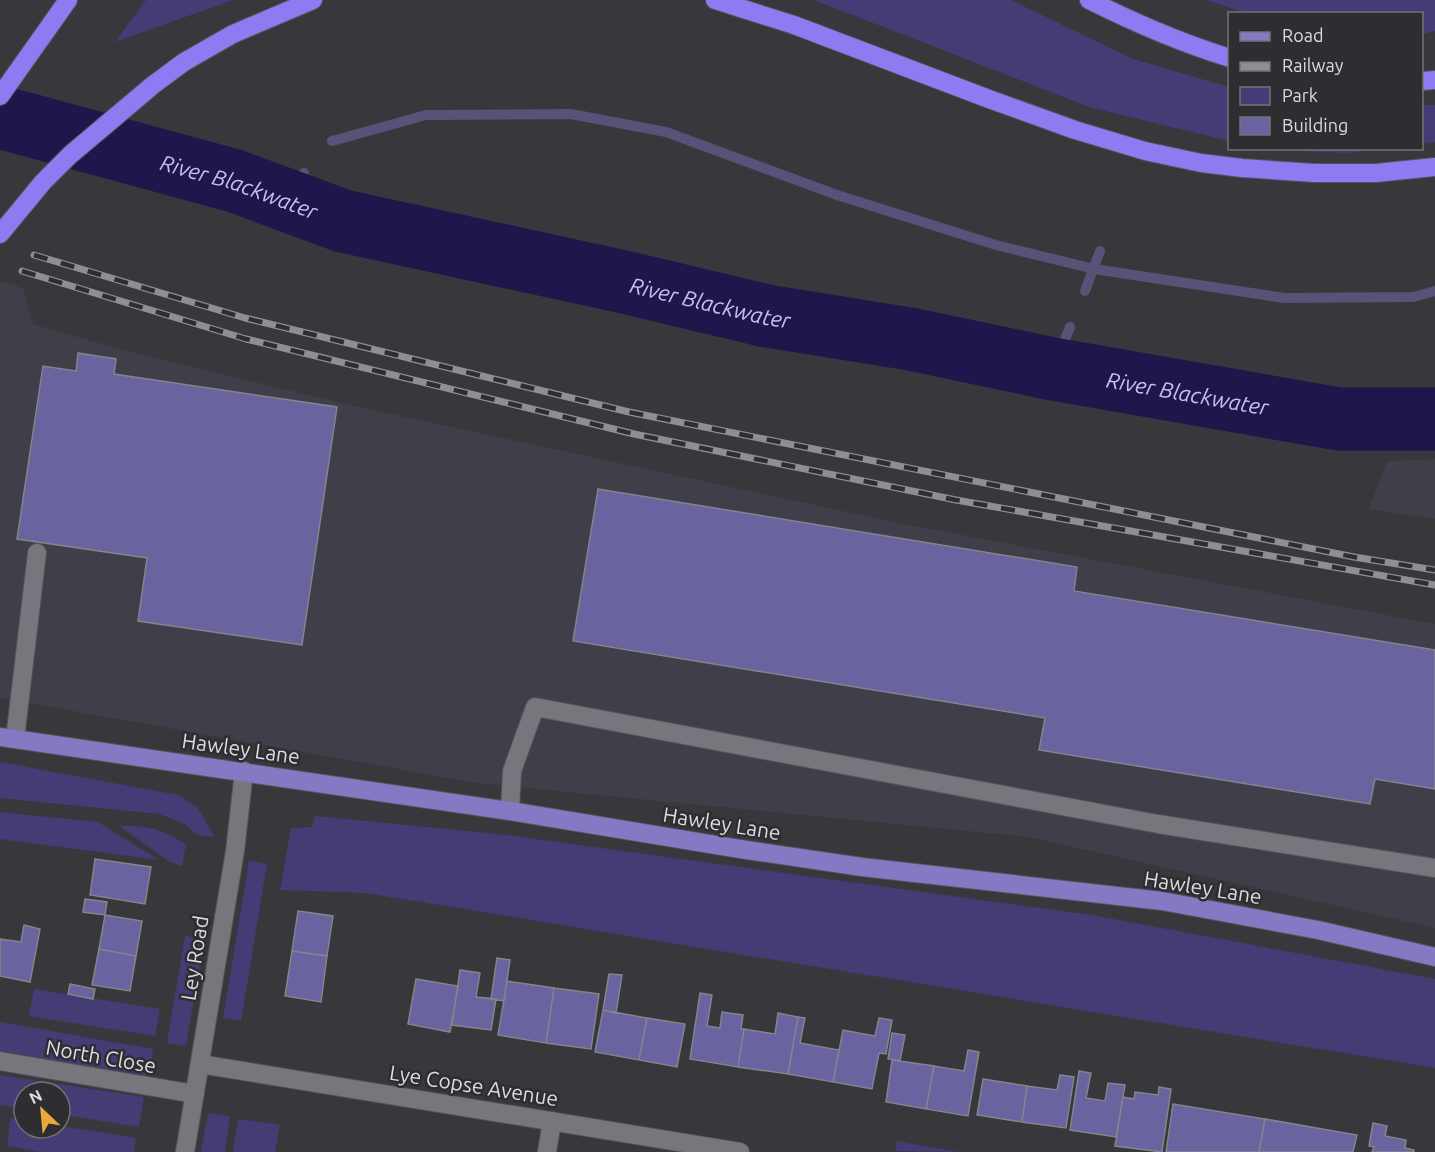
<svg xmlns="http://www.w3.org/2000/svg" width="1435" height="1152" viewBox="0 0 1435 1152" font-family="Ubuntu,sans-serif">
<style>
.built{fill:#3f3e49}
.green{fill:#443d75}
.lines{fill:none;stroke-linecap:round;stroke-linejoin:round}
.stream{stroke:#595177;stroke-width:10}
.river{stroke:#21164b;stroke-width:63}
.building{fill:#6963a0;stroke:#84848a;stroke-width:1.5}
.minor-casing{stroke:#535358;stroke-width:20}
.major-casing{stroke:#535358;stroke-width:20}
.highway-casing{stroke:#535358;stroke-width:20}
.minor{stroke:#77767d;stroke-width:18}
.major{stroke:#847ac3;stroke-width:18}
.highway{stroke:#8d7cf1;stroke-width:18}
.rail-casing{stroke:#8f8f93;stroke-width:7}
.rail{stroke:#2d2d32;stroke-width:4.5;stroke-dasharray:14;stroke-linecap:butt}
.labels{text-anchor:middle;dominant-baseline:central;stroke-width:5;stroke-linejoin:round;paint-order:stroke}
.street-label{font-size:21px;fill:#dcdcdf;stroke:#2d2d32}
.water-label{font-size:22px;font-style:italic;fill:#c2bff4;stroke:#2d2d32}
</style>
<rect width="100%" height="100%" fill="#37373c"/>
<!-- built -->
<path class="built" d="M0 281 23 288 33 324 127 351 350 405 894 522 1435 624V928L1028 837 476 783 0 698Z
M1435 459V519L1369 509 1387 461Z"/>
<!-- green -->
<path class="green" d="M146 0H233L115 42Z
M814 0H1011L1133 59 1229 87V141L1089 107Z
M1206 0H1435V31L1422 34V14L1246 13Z
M1422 105H1435V142L1422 144Z
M1262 149H1383L1346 153Z
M0 762 178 795 197 807 215 837 197 835 185 824 159 814 0 798Z
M0 812 98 822 159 860 0 839Z
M315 816 498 834 1092 915 1435 979V1068L366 893 280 890 291 828 312 827Z
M119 826C152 826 158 828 186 844L182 866 170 862Z
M249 861 267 864 241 1021 223 1018Z
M185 936 204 939 186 1046 167 1043Z
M34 989 160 1009 155 1036 29 1016Z
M0 1022 153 1049 150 1076 0 1051Z
M0 1075 144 1097 139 1127 60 1114V1092H24V1109L0 1105Z
M208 1113 230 1116 225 1152H201Z
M10 1118 24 1120V1128H60V1126L136 1138 134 1152H40L7 1146Z
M238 1119 280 1125 275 1152H233Z
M897 1141 953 1151 959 1152 895 1151Z"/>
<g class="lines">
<!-- stream -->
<path class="stream" d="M332 141 426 115 571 114 666 132 837 195 996 245 1094 269 1284 298 1413 297 1435 291
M286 200 304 173
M1085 291 1100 251
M1053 369 1070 327"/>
<!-- river -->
<path class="river" id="s1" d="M0 117 235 181 343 221 624 282 767 316 910 339 1053 369 1339 419H1435"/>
</g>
<!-- building -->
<path class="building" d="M78 353 116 359 114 374 337 407 302 645 138 621 147 558 17 539 43 366 76 371Z
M598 489 1077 567 1074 591 1435 650V789L1375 779 1370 804 1039 750 1045 718 573 641Z
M95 859 151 867 145 904 90 895Z
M85 899 107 902 105 915 83 912Z
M298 911 333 916 327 956 292 951Z
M105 915 142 921 136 956 99 949Z
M24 925 40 929 30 982 0 976V939L21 942Z
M99 949 136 956 130 991 92 985Z
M292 951 327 956 321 1002 285 996Z
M497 958 510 960 504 1001 491 999Z
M460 970 480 973 476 997 496 999 491 1030 452 1025Z
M609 974 622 975 616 1013 603 1010Z
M416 979 458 986 450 1032 408 1024Z
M507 981 554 988 546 1043 498 1035Z
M70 984 95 989 93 999 68 994Z
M554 988 599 994 591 1049 546 1043Z
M700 993 712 995 707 1026 720 1028 722 1012 743 1015 741 1029H744L738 1067 690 1059Z
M603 1010 647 1018 639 1060 595 1052Z
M778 1013 798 1017 788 1074 738 1067 744 1029 775 1034Z
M798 1017 805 1018 800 1043 839 1050 833 1082 788 1074Z
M647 1018 685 1024 677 1067 639 1060Z
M879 1018 892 1020 886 1054 879 1053 872 1089 833 1082 843 1030 875 1036Z
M892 1033 905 1035 900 1061 888 1059Z
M968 1050 979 1052 968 1116 926 1109 934 1066 964 1071Z
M892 1060 934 1066 926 1109 886 1102Z
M1079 1071 1091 1073 1086 1098 1105 1101 1108 1083 1125 1085 1116 1137 1070 1130Z
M1060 1075 1074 1077 1066 1128 1022 1122 1027 1086 1057 1090Z
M983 1079 1027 1086 1022 1122 977 1115Z
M1159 1087 1171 1089 1162 1152 1115 1146 1123 1097 1134 1099 1135 1092 1158 1095Z
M1173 1104 1265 1119 1259 1152H1166Z
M1265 1119 1357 1135 1353 1152H1259Z
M1373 1123 1387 1126 1385 1136 1406 1140 1405 1148 1414 1150V1152H1372L1374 1147 1369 1146Z"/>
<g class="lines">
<!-- minor casing -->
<g class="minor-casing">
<path id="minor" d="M15 739 37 553
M510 811 512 771 535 707 1158 824 1435 868
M0 1061 195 1094
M200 1064 740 1152
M185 1152 235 851 244 771
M547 1152 552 1121"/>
</g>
<!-- major casing -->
<g class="major-casing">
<path id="major" d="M0 737 510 811 740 849 862 867 1162 901 1318 930 1435 957"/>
</g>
<!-- highway casing -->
<g class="highway-casing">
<path id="highway" d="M715 0 794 25 989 99 1075 130 1145 151 1201 163 1242 168 1314 173H1376L1435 167
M1089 0C1135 23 1181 43 1230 58
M1422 81 1435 80
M0 96 68 0
M0 234 43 182 70 155 153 85 184 62 233 34 313 0"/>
</g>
<!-- minor -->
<use href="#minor" class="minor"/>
<!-- major -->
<use href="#major" class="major"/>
<!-- highway -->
<use href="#highway" class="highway"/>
<!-- rail casing -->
<g class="rail-casing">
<path id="rail" d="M34 255 245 318 629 412 1354 557 1435 570
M22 271 246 339 634 434 956 500 1435 585"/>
</g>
<!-- rail -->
<use href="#rail" class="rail"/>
</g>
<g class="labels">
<!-- street labels -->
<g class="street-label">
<text transform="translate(241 748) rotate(8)">Hawley Lane</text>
<text transform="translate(722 823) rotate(9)">Hawley Lane</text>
<text transform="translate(1203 887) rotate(9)">Hawley Lane</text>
<text transform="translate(194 958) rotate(-81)">Ley Road</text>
<text transform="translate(101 1056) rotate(10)">North Close</text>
<text transform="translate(474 1085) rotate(9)">Lye Copse Avenue</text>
</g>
<!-- water labels -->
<g class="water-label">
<text stroke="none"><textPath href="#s1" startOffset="249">River Blackwater</textPath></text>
<text stroke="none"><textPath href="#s1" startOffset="735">River Blackwater</textPath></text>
<text stroke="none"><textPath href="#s1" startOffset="1221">River Blackwater</textPath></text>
</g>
</g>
<!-- legend -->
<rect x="1228" y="12" width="195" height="138" fill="#2d2d32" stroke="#737377" stroke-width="1.5"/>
<rect x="1240" y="32" width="30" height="9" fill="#847ac3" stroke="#737377" stroke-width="1.5"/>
<text x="1282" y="42" font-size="18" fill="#dcdcdf">Road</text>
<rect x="1240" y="62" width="30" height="9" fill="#8f8f93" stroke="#737377" stroke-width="1.5"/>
<text x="1282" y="72" font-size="18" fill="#dcdcdf">Railway</text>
<rect x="1240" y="87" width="30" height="18" fill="#443d75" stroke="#737377" stroke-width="1.5"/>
<text x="1282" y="102" font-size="18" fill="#dcdcdf">Park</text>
<rect x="1240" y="117" width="30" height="18" fill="#6963a0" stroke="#737377" stroke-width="1.5"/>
<text x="1282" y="132" font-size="18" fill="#dcdcdf">Building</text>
<!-- north arrow -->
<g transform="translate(42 1110) rotate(334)"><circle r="28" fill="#2d2d32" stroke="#737377" stroke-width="1.5"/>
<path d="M0-4.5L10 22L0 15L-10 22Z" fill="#eaaa39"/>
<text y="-9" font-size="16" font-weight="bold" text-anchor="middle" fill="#dcdcdf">N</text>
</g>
</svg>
